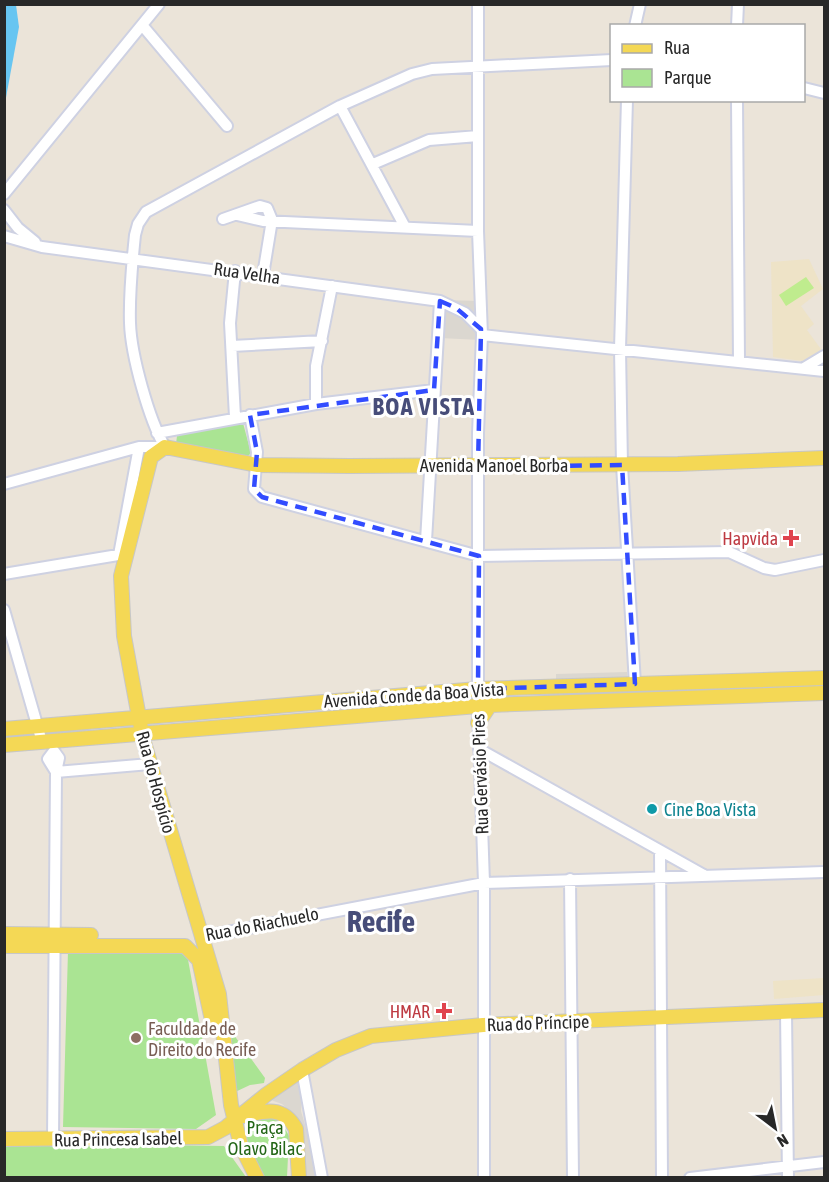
<svg xmlns="http://www.w3.org/2000/svg" width="829" height="1182" viewBox="0 0 829 1182" font-family="'Asap Condensed',sans-serif">
<style>
.education{fill:#eee3c7}
.green{fill:#aae493}
.pitch{fill:#bfec8e}
.plaza{fill:#dbd7d0}
.water{fill:#67c5f1}
.lines{fill:none;stroke-linecap:round;stroke-linejoin:round}
.minor-casing{stroke:#ced1e2;stroke-width:14}
.major-casing{stroke:#c7c7c7;stroke-width:16}
.minor{stroke:#fff;stroke-width:10}
.major{stroke:#f4d855;stroke-width:14}
.marked{fill:none;stroke:#324cff;stroke-width:4.5;stroke-dasharray:12 8;stroke-linejoin:round}
.health-dot{fill:#e0444e;stroke:#fff;stroke-width:2}
.culture-dot{fill:#0f9aa8;stroke:#fff;stroke-width:2}
.education-dot{fill:#8d6e63;stroke:#fff;stroke-width:2}
.labels{text-anchor:middle;dominant-baseline:central;stroke-width:6;stroke-linejoin:round;paint-order:stroke}
.street-label{font-size:18px;fill:#282828;stroke:#fff}
.health-label{font-size:18px;fill:#be3a42;stroke:#fff;text-anchor:end}
.culture-label{font-size:18px;fill:#0d838f;stroke:#fff;text-anchor:start}
.education-label{font-size:18px;fill:#785e54;stroke:#fff;text-anchor:start}
.park-label{font-size:18px;fill:#236617;stroke:#fff}
.district-label{font-size:24px;font-weight:bold;letter-spacing:1.5px;fill:#474d79;stroke:#fff}
.town-label{font-size:30px;font-weight:bold;fill:#474d79;stroke:#fff}
</style>
<rect width="100%" height="100%" fill="#ebe4d9"/>
<!-- education -->
<path class="education" d="M809 259 823 289 801 306 814 324 807 330 823 352 810 362 773 357 771 262Z
M824 978V995L774 999 773 981Z"/>
<!-- green -->
<path class="green" d="M243 423 251 453 246 458 176 444 177 436 182 433Z
M68 951 187 954 216 1115 196 1129 63 1127Z
M226 1024 265 1078 264 1083 250 1085 233 1093Z
M258 1116 280 1119 289 1136 287 1177 264 1178 243 1134 248 1123Z
M5 1143 224 1146 246 1177 5 1178Z"/>
<!-- pitch -->
<path class="pitch" d="M806 277 814 288 786 306 779 295Z"/>
<!-- plaza -->
<path class="plaza" d="M442 300 481 301V340L440 338Z
M627 672 628 682 556 685V674Z
M297 1078 303 1085 301 1111 320 1177H302V1128L299 1120 282 1104 268 1099Z"/>
<!-- water -->
<path class="water" d="M5 4 16 5 19 27 5 103Z"/>
<g class="lines">
<!-- minor casing -->
<g class="minor-casing">
<path id="minor" d="M478 4V231L482 335 478 433V708L484 883V1178
M142 25 227 126
M635 26 640 4
M737 26 738 4
M804 88 824 93
M627 100 620 349 622 465 635 684
M737 100 739 361
M340 106 405 227
M373 164 429 140 478 136
M4 194 159 4
M4 210 18 228 35 242
M237 215 263 221 478 231
M223 219 260 206 267 208 272 220 263 275
M4 236 42 247 440 301 465 313 481 329
M235 271 230 323 235 417
M482 335 824 371
M232 346 322 341
M804 368 824 356
M316 404V366L332 286
M250 415 257 452 254 489 262 497 479 556 729 552 764 568 775 570 824 560
M157 433 316 404 434 390
M165 447C149 420 131 355 130 323 129 294 132 264 135 235L138 224 146 212 340 106 412 74 432 69 612 60
M4 484 139 447H165
M426 541 440 301
M119 555 139 447
M4 574 124 554
M4 610 42 742
M479 749 704 875
M56 772 150 764
M660 851 662 1178
M570 879 573 1178
M201 937 484 883 824 872
M786 1012 788 1178
M302 1070 322 1178
M53 1140 56 772 59 758 54 751 48 759 56 772
M690 1178 824 1162"/>
</g>
<!-- major casing -->
<g class="major-casing">
<path id="major" d="M478 723 490 705
M4 729 478 689 824 678
M4 745 490 705 824 693
M4 934 91 935
M4 946H185L199 960 213 1025
M244 1116C265 1110 284 1106 296 1129L299 1178
M4 1139 208 1137 225 1128 267 1094 302 1070 336 1050 371 1036 483 1025 824 1010
M257 1178 241 1146 231 1105 219 994 143 739 124 636 121 576 151 457 165 447 257 465 349 466 678 464 824 458"/>
</g>
<!-- minor -->
<use href="#minor" class="minor"/>
<!-- major -->
<use href="#major" class="major"/>
</g>
<!-- marked area -->
<path class="marked" d="M440 301 456 308 481 329 478 467 622 465 635 684 478 689 479 556 262 497 254 489 257 452 250 415 434 390Z"/>
<!-- markers -->
<g class="health-dot">
<path d="M788 529h6v6h6v6h-6v6h-6v-6h-6v-6h6z"/>
<path d="M441 1002h6v6h6v6h-6v6h-6v-6h-6v-6h6z"/>
</g>
<circle class="culture-dot" cx="652" cy="809" r="6"/>
<circle class="education-dot" cx="136" cy="1038" r="6"/>
<g class="labels">
<!-- street labels -->
<g class="street-label">
<text transform="translate(247 273) rotate(8)">Rua Velha</text>
<text x="494" y="465">Avenida Manoel Borba</text>
<text transform="translate(414 695) rotate(-4)">Avenida Conde da Boa Vista</text>
<text transform="translate(480 774) rotate(-92)">Rua Gervásio Pires</text>
<text transform="translate(156 782) rotate(75)">Rua do Hospício</text>
<text transform="translate(262 924) rotate(-11)">Rua do Riachuelo</text>
<text transform="translate(538 1023) rotate(-2)">Rua do Príncipe</text>
<text transform="translate(118 1139) rotate(-1)">Rua Princesa Isabel</text>
</g>
<!-- health labels -->
<g class="health-label">
<text x="778" y="538">Hapvida</text>
<text x="430" y="1011">HMAR</text>
</g>
<!-- culture labels -->
<g class="culture-label">
<text x="664" y="809">Cine Boa Vista</text>
</g>
<!-- education labels -->
<g class="education-label">
<text x="148" y="1028">Faculdade de<tspan x="148" dy="21">Direito do Recife</tspan></text>
</g>
<!-- park labels -->
<g class="park-label">
<text x="265" y="1127">Praça<tspan x="265" dy="21">Olavo Bilac</tspan></text>
</g>
<!-- district labels -->
<g class="district-label">
<text x="424" y="406">BOA VISTA</text>
</g>
<!-- town labels -->
<g class="town-label">
<text x="381" y="921">Recife</text>
</g>
</g>
<!-- border -->
<rect width="829" height="1182" fill="none" stroke="#282828" stroke-width="12"/>
<!-- legend -->
<rect x="610" y="24" width="195" height="78" fill="#ffffff" stroke="#a9a9a9" stroke-width="1.5"/>
<rect x="622" y="44" width="30" height="9" fill="#f4d855" stroke="#a9a9a9" stroke-width="1.5"/>
<text x="664" y="54" font-size="18" fill="#282828">Rua</text>
<rect x="622" y="69" width="30" height="18" fill="#aae493" stroke="#a9a9a9" stroke-width="1.5"/>
<text x="664" y="84" font-size="18" fill="#282828">Parque</text>
<!-- north arrow -->
<g transform="translate(775 1128) rotate(148)" stroke="#ffffff" stroke-width="4.5" paint-order="stroke">
<path d="M0-4.5L10 22L0 15L-10 22Z" fill="#282828"/>
<text y="-9" font-size="16" font-weight="bold" text-anchor="middle" fill="#282828">N</text>
</g>
</svg>
